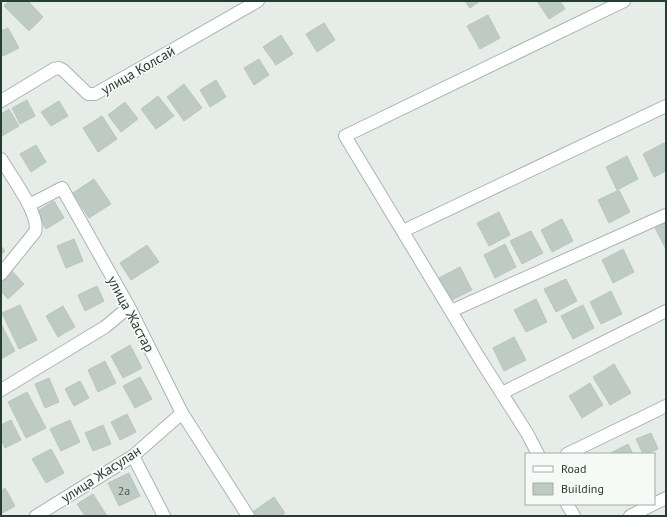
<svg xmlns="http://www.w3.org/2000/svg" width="667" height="517" viewBox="0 0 667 517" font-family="'PT Sans',sans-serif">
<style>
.building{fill:#becac4;stroke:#b9c6bf}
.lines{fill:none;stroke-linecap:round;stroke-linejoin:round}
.minor-casing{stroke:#a9b5af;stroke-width:14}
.minor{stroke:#fff;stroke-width:12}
.labels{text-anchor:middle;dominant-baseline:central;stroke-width:3.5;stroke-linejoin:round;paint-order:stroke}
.number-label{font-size:12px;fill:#4c6058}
.street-label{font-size:14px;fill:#263d34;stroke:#f6faf7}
</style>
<rect width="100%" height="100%" fill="#e6ede9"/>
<!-- building -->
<path class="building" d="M9 1H28L43 17 29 31 4 6Z
M465 1H480L470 8Z
M537 1H560L565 9 549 19Z
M488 15 500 38 480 49 467 26Z
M324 23 335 40 317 52 306 34Z
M8 28 19 48 3 56 1 52V31Z
M281 35 293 54 276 65 263 47Z
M259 59 269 75 254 85 244 68Z
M216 80 226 97 210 107 200 90Z
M184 84 202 108 184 121 167 97Z
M158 96 174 116 156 129 141 109Z
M27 100 35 116 20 124 12 108Z
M59 101 68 116 51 126 41 112Z
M125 102 138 119 121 132 108 115Z
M9 109 19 126 2 136 1 134V114Z
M102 116 117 139 98 152 83 128Z
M664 143 666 147V171L654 177 643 154Z
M36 145 46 162 31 172 20 154Z
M627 156 638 179 617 190 606 167Z
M94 179 111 204 89 218 73 193Z
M619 190 630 212 609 223 598 200Z
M54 201 64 218 46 229 36 212Z
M499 212 510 235 489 246 477 223Z
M562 219 573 241 552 252 541 230Z
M666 222V249L655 228Z
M531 231 543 253 522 264 510 241Z
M74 239 83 261 66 268 57 246Z
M505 244 516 267 495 278 484 255Z
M147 245 159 262 131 280 120 263Z
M1 246 5 251 1 255Z
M623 249 634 272 613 283 602 260Z
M460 267 472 290 450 301 439 278Z
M12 271 24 284 8 299 1 291V282Z
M566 279 577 301 556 312 544 289Z
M97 286 104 301 85 311 78 295Z
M611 291 622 314 601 324 590 302Z
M536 299 547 322 526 332 514 310Z
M20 305 37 340 19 349 2 313Z
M583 305 594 328 573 339 561 316Z
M63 306 75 327 58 337 46 316Z
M1 324 15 351 1 359Z
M514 337 526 360 504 371 493 348Z
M130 345 142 368 123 378 111 356Z
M105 361 116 383 98 392 88 370Z
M614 364 631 393 610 405 593 377Z
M140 377 152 399 135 408 123 386Z
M49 378 59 402 45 408 35 384Z
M80 381 89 398 74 406 65 389Z
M590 383 603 405 582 418 569 396Z
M27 392 46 428 26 438 8 402Z
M127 414 136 432 120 440 111 422Z
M11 420 21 440 5 448 1 439V425Z
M70 420 80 442 61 451 50 429Z
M103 425 111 444 93 451 85 433Z
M651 433 658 449 646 454H643L636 439Z
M628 444 633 454H609Z
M51 449 64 473 46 483 32 459Z
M129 473 140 496 119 506 108 483Z
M5 488 15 506 1 514V491Z
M93 494 107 516H85L77 504Z
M274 497 285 513 280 516H253L251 513Z"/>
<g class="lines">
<!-- minor casing -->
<g class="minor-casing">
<path id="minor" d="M1 101 54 69 59 68 63 70 88 94H95L258 1
M1 159C10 175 41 215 35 232L1 274
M29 205 62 188 129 307 182 413 248 516
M403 231 666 106
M451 311 666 215
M1 390 105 327 129 307
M502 393 666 311
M538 454 527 433 478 356 345 136 624 1
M567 454 666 406
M133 456 164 516
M567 504 574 516
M36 516 133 456 182 413
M630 516 666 498"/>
</g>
<!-- minor -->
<use href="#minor" class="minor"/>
</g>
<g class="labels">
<!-- number labels -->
<g class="number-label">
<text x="124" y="490">2а</text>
</g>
<!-- street labels -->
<g class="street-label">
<text transform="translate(138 70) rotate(-30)">улица Колсай</text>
<text transform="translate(131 314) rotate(62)">улица Жастар</text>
<text transform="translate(101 474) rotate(-33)">улица Жасулан</text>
</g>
</g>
<!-- border -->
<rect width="667" height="517" fill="none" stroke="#263d34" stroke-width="4"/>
<!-- legend -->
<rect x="525" y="453" width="130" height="52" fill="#f6faf7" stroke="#a3aea9"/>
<rect x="533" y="466" width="20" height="6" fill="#ffffff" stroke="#a3aea9"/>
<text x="561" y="473" font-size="12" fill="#263d34">Road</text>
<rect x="533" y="483" width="20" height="12" fill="#becac4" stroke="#a3aea9"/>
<text x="561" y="493" font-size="12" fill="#263d34">Building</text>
</svg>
